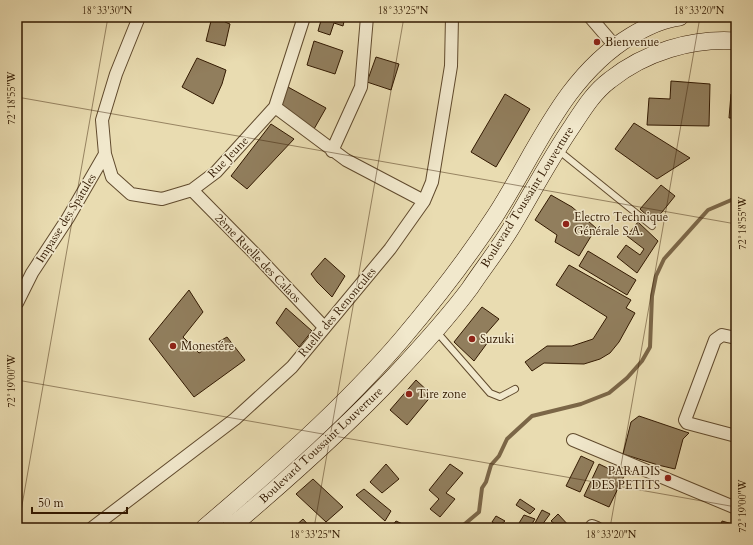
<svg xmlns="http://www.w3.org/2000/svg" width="753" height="545" viewBox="0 0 753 545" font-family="Cardo,serif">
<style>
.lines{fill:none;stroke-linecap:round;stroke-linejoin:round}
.stream{stroke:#7b6647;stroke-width:4}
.building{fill:#917e5d;stroke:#321901}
.lane-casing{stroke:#604a2d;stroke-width:8}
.street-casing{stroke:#604a2d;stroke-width:14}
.secondary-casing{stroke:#321901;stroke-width:18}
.lane{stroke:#f1e8cc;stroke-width:6}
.street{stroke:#f1e8cc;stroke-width:12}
.secondary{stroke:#f1e8cc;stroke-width:17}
.ticks{fill:none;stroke:#321901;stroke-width:1;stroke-opacity:0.45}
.poi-dot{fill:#8f2418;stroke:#f1e8cc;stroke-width:1.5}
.labels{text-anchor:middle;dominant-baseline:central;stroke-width:3;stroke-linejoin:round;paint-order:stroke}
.poi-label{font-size:12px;fill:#321901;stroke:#f1e8cc;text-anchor:start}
.street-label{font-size:12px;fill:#321901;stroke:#f1e8cc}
.neatline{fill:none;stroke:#321901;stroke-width:1.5}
.ticks-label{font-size:10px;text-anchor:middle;fill:#321901}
</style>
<rect width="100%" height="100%" fill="#e9dcb1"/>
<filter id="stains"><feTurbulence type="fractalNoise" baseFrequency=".005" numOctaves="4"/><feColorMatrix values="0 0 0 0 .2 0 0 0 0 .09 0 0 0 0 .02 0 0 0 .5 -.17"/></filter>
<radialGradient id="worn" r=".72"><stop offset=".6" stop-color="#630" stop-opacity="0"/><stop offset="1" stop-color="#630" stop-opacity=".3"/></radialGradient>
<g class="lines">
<!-- stream -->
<path class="stream" d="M460 528 479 512 482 488 486 482 491 465 499 456 507 439 532 416 581 404 609 393 627 378 642 361 650 347 652 296 656 276 664 259 708 210 736 198"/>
</g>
<!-- building -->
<path class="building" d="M212 17H226L225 22 230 24 225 46 206 41Z
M322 17H345L343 26 334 23 330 35 318 31Z
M538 17H561V19Z
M314 41 343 51 335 74 307 65Z
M376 57 399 64 391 90 367 82Z
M197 58 226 70 222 84 213 104 182 87Z
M671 81 710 84 709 126 647 125 649 98 670 99Z
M288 87 326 108 314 129 278 105Z
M505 94 530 109 496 167 471 152Z
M731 94H736V118H729Z
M634 123 690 158 657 179 615 149Z
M271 124 294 139 247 189 231 176Z
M661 185 675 196 654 222 640 209Z
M551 195 572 207 596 228 579 256 555 242 557 235 535 220Z
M638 222 658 241 637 273 617 257 626 245 640 255 644 249 627 236Z
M588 251 636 280 627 295 579 266Z
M325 258 345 276 332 297 317 282 311 274Z
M569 265 631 300 626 308 635 313 619 342 610 353 600 359 584 364 544 363 532 371 525 362 547 346H572L593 339 607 317 556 285Z
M189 290 203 312 183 337 199 353 227 337 245 360 194 397 149 339Z
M482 307 499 319 484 336 488 342 474 361 454 342Z
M286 308 312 331 299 347 276 323Z
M416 380 432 395 407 425 390 410Z
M639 416 689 433 683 439 675 469 658 465 623 454 631 422Z
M581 456 594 462 580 492 566 486Z
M386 464 399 479 382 493 370 482Z
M450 464 463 473 446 493 455 499 440 517 430 509 439 499 429 490Z
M599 464 624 476 609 507 584 496Z
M313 479 343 507 326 522 296 494Z
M364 489 391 511 385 521 356 495Z
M520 499 535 509 530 514 516 505Z
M542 510 550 514 542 525 535 523Z
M558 514 571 528H560L551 521Z
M524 515 535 519 529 528H516Z
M496 516 505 521 499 526 492 522Z
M303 519 311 528H293Z
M396 521 411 528H394L392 526Z
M722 521 736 525V528H720Z"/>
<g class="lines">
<!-- lane casing -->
<g class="lane-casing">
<path id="lane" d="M558 150 652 226
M436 331 490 393 500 397 515 389"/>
</g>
<!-- street casing -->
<g class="street-casing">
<path id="street" d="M139 17 116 74 102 120 105 154 112 177 131 194 162 199 192 190 216 172 275 107 304 17
M590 17 615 46
M275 107 346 160 424 201
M332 151 361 87 367 17
M192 190 259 258 324 327
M17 303 32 273 68 218 105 154
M736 338 722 335 715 340 685 420 687 423 736 436
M573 440 736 508
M592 526 597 528
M92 528 235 419 292 367 390 249 424 201 432 182 451 66 452 17"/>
</g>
<!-- secondary casing -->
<g class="secondary-casing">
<path id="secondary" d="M204 528C273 469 343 408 402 339 435 300 467 259 495 216 536 153 563 77 631 36 646 27 662 19 680 17
M230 528C288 479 344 429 396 374 422 346 447 319 470 288 484 267 500 247 513 225 533 191 551 157 573 125 584 108 594 92 610 80 645 52 692 38 736 41"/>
</g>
<!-- lane -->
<use href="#lane" class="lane"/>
<!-- street -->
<use href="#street" class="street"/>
<!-- secondary -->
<use href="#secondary" class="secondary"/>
</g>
<!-- ticks -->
<path class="ticks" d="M17 97 736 224M17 380 736 507M18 528 108 17M314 528 404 17M610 528 700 17"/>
<!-- markers -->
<g class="poi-dot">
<circle cx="597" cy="42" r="4"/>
<circle cx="566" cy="224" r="4"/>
<circle cx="472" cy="339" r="4"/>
<circle cx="173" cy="346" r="4"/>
<circle cx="409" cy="394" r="4"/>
<circle cx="668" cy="478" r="4"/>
</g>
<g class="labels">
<!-- poi labels -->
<g class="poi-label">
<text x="605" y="42">Bienvenue</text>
<text x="574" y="217">Electro Technique<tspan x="574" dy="14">Générale S.A.</tspan></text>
<text x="480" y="339">Suzuki</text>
<text x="181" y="346">Monestére</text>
<text x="417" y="394">Tire zone</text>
<text x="660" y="471" text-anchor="end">PARADIS<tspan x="660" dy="14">DES PETITS</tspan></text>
</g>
<!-- street labels -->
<g class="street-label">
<text transform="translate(228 157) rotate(-46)">Rue Jeune</text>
<text transform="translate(527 197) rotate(-58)">Boulevard Toussaint Louverture</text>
<text transform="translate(66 218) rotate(-58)">Impasse des Spatules</text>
<text transform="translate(258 258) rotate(46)">2ème Ruelle des Calaos</text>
<text transform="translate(337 312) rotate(-50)">Ruelle des Renoncules</text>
<text transform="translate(321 445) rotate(-43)">Boulevard Toussaint Louverture</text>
</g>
</g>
<!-- margin -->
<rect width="753" height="545" fill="none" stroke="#e9dcb1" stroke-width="44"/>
<!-- scale -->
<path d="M32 507v6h95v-6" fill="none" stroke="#321901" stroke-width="2"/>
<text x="38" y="507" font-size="12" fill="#321901" stroke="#f1e8cc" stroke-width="3" paint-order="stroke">50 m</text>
<rect x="22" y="22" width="709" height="501" class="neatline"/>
<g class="ticks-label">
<text x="107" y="14">18°33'30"N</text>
<text x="403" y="14">18°33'25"N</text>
<text x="699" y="14">18°33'20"N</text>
<text transform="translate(11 98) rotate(-90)" y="4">72°18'55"W</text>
<text transform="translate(742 223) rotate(-90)" y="4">72°18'55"W</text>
<text transform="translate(11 381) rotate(-90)" y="4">72°19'00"W</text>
<text transform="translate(742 506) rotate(-90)" y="4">72°19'00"W</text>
<text x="315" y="538">18°33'25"N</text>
<text x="611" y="538">18°33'20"N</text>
</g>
<rect width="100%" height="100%" filter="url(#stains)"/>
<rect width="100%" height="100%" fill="url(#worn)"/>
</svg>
